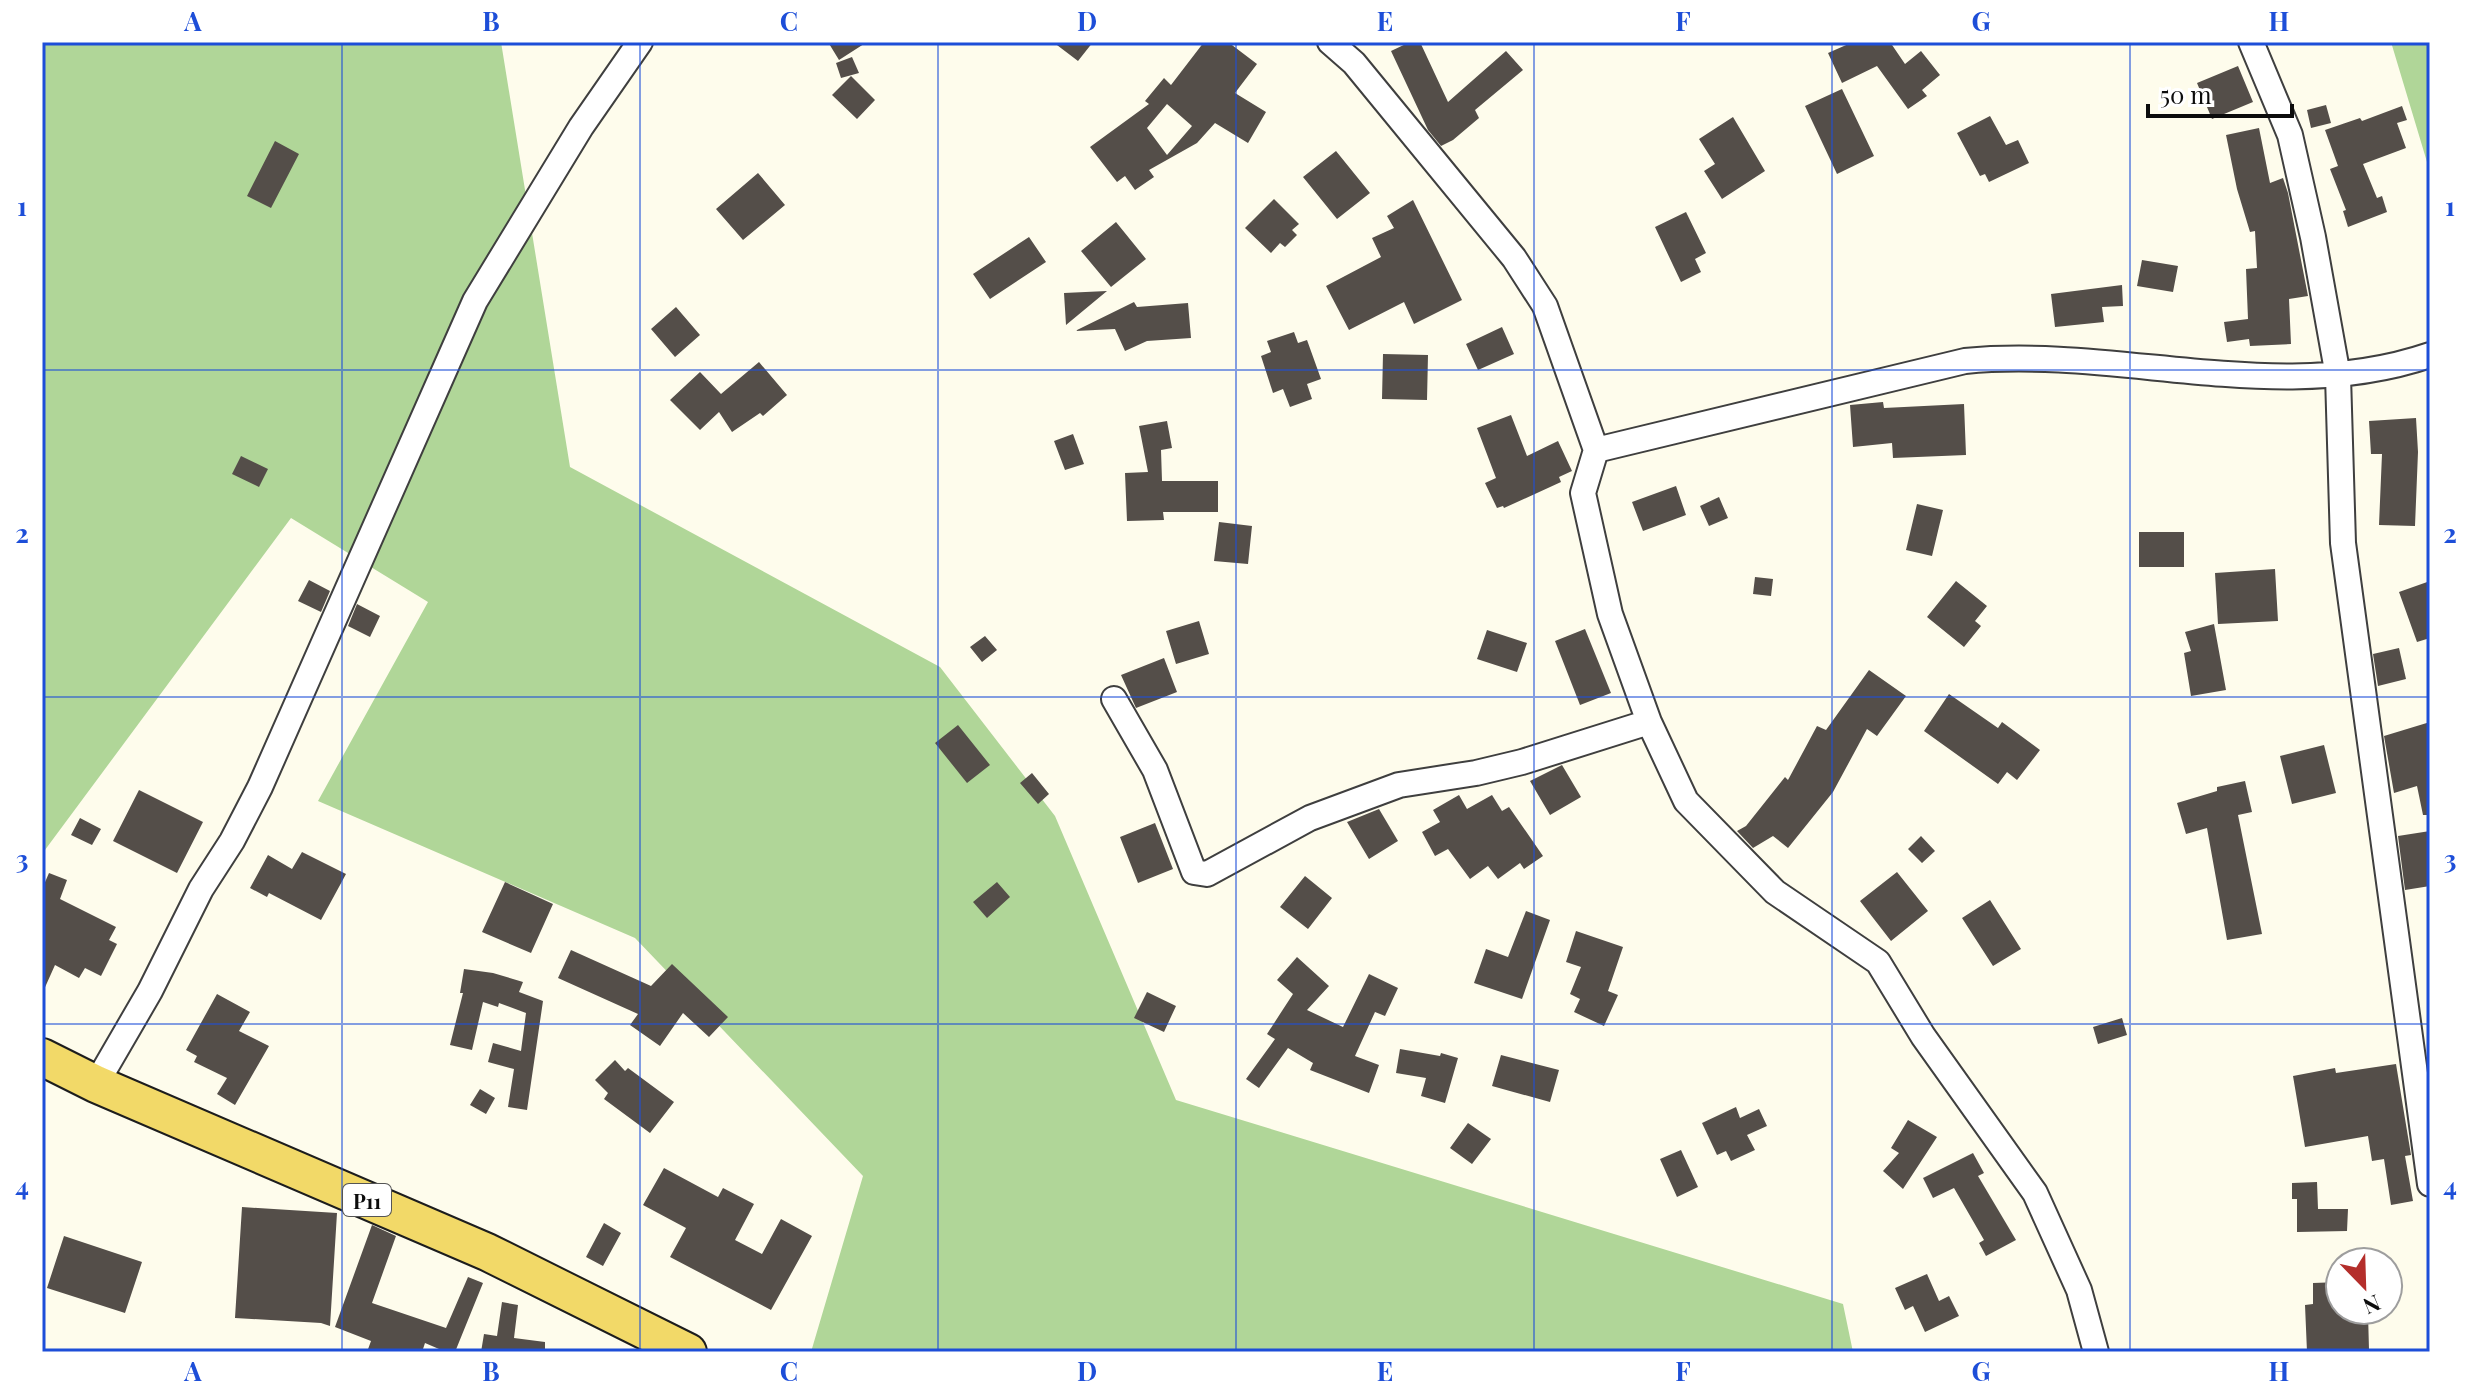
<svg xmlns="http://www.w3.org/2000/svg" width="2472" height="1394" viewBox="0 0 2472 1394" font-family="'Playfair Display',serif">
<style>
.forest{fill:#b0d698}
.building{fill:#544e49;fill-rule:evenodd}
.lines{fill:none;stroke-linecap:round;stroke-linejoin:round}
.street-casing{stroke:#3f3f3f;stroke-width:28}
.primary-casing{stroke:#1d1d1d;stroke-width:40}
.street{stroke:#fff;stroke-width:24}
.primary{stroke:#f2d968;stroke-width:36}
.grid{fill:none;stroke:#1d4ed8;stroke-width:2;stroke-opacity:0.55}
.labels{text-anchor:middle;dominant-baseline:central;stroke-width:8;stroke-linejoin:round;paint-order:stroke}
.shield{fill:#fff;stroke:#555;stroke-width:2}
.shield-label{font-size:20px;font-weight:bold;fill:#0c0c0c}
.neatline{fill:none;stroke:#1d4ed8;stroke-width:3}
.grid-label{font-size:26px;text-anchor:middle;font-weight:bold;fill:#1d4ed8}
</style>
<rect width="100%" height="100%" fill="#fefcec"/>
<!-- forest -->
<path class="forest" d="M42 42H501L570 467 940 667 1055 816 1176 1100 1843 1304 1853 1352H811L863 1176 635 938 318 801 428 602 291 518 42 854Z
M2391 42H2430V172Z"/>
<!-- building -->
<path class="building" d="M828 42H867L839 60Z
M1053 42H1093L1078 61Z
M1204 42H1228L1257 64 1235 93 1266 112 1248 143 1215 123 1197 143 1149 170 1154 177 1135 190 1125 176 1117 182 1090 147 1149 104 1145 101 1164 78 1171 85ZM1167 104 1192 126 1167 155 1147 128Z
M1410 42H1420L1448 102 1506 51 1523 70 1475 110 1479 118 1453 140 1441 146 1428 130 1391 51Z
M1853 42H1890L1905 64 1921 51 1940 75 1922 90 1927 96 1908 109 1877 66 1842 83 1828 53Z
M852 57 859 73 841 78 836 63Z
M2238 66 2253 102 2212 119 2197 83Z
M851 76 875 100 857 119 832 95Z
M1842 89 1874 156 1837 174 1805 106Z
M2326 105 2331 123 2311 128 2307 110Z
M2402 106 2407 120 2397 123 2406 148 2363 164 2377 198 2382 196 2387 212 2348 227 2343 211 2346 210 2330 169 2338 166 2325 130 2360 118 2362 121Z
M1990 116 2006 145 2018 140 2029 163 1989 182 1985 174 1980 176 1957 133Z
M1733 117 1765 171 1722 199 1704 171 1715 164 1699 139Z
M2259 128 2270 183 2283 178 2288 193 2308 296 2289 299 2291 344 2250 346 2249 339 2227 342 2224 322 2248 319 2246 269 2257 268 2255 231 2250 232 2237 189 2226 135Z
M275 141 299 154 271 208 247 196Z
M1336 151 1370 193 1337 219 1303 177Z
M758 173 785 205 743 240 716 209Z
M1274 199 1299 224 1292 230 1297 235 1285 247 1280 243 1271 253 1245 228Z
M1413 200 1462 300 1414 324 1404 302 1349 330 1326 286 1381 257 1372 238 1394 228 1387 216Z
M1686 212 1706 253 1695 259 1701 272 1681 282 1655 227Z
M1116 222 1146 259 1111 287 1081 251Z
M1029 237 1046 262 990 299 973 274Z
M2142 260 2178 266 2173 292 2137 286Z
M2122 285 2123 306 2102 307 2104 322 2055 327 2051 294Z
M1107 291 1066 325 1064 293Z
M1134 302 1137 307 1188 303 1191 338 1147 341 1125 351 1115 329 1075 331Z
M676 307 700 335 675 357 651 329Z
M1502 327 1514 354 1478 370 1466 344Z
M1294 332 1298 343 1307 340 1321 379 1307 384 1312 399 1290 407 1283 389 1273 393 1261 356 1271 352 1267 341Z
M1383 354 1428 355 1427 400 1382 399Z
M759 362 787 395 763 416 760 413 732 432 719 412 700 430 670 400 700 372 721 394Z
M1883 402 1884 408 1964 404 1966 455 1893 458 1892 443 1853 447 1850 405Z
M1511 415 1527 456 1558 441 1572 471 1559 477 1561 482 1504 508 1503 506 1497 508 1485 483 1496 478 1477 428Z
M2416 418 2418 452 2415 526 2379 525 2382 454H2371L2369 421Z
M1167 421 1172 448 1161 450 1162 481H1218V512H1163L1164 520 1127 521 1125 473 1148 472 1139 426Z
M1073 434 1084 464 1065 470 1054 441Z
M241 456 268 469 259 487 232 474Z
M1676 486 1686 515 1643 531 1632 502Z
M1719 497 1728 518 1709 526 1700 506Z
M1917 504 1943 510 1932 556 1906 550Z
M1219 522 1252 526 1248 564 1214 561Z
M2139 532H2184V567H2139Z
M2275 569 2278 621 2218 624 2215 573Z
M1755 577 1773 579 1771 596 1753 594Z
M309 580 330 591 321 612 298 601Z
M1956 581 1987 606 1975 621 1981 626 1964 647 1927 617Z
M2430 581V638L2417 642 2399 592Z
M357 604 380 616 370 637 348 626Z
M1199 621 1209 654 1176 664 1166 631Z
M2214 624 2226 690 2191 696 2184 653 2191 651 2185 632Z
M1585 629 1611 693 1580 705 1555 641Z
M1487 630 1527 643 1517 672 1477 659Z
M985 636 997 650 982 662 970 647Z
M2399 648 2406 679 2378 686 2373 654Z
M1164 658 1177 692 1136 708 1121 675Z
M1869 670 1906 696 1877 736 1867 729 1833 792 1788 848 1773 836 1753 848 1737 831 1746 826 1785 777 1788 780 1817 726 1826 730Z
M1949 694 1998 728 2002 722 2040 750 2017 780 2007 772 1998 784 1924 731Z
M2430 722V815H2423L2417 786 2394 793 2384 736Z
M958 725 990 765 967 783 935 743Z
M2324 745 2336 793 2292 804 2280 756Z
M1562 765 1581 797 1550 815 1530 781Z
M1032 773 1049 794 1038 804 1020 783Z
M2245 781 2252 812 2238 815 2262 934 2227 940 2207 828 2186 834 2177 803 2217 791V787Z
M139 790 203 822 177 873 113 841Z
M1459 795 1467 809 1492 795 1502 811 1509 807 1543 856 1524 869 1520 863 1498 879 1488 866 1470 879 1448 849 1435 856 1422 832 1440 822 1433 810Z
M1379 809 1398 841 1369 859 1347 822Z
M80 818 101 829 92 845 71 835Z
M1155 823 1173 869 1138 883 1120 837Z
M2430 831V886L2405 890 2398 836Z
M1921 836 1935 851 1922 863 1908 849Z
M302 852 346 874 321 920 269 893 267 897 250 888 268 855 292 869Z
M1897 872 1928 911 1891 941 1860 901Z
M49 873 67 880 60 899 116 927 109 940 117 944 101 976 85 968 79 978 55 965 42 994V889Z
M1305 876 1332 898 1308 929 1280 907Z
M505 882 553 904 531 953 482 932Z
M997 882 1010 897 987 918 973 902Z
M1990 900 2021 949 1993 966 1962 918Z
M1526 911 1550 920 1522 999 1474 983 1486 949 1508 957Z
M1576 931 1623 947 1608 991 1618 995 1604 1026 1574 1012 1580 999 1570 994 1581 967 1566 962Z
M571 950 651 986 672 964 728 1017 709 1037 683 1013 660 1046 630 1025 638 1014 558 978Z
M1297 957 1329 986 1307 1010 1343 1027 1369 974 1398 988 1385 1016 1375 1012 1355 1056 1379 1065 1369 1093 1310 1070 1313 1063 1288 1048 1259 1088 1246 1079 1275 1039 1267 1034 1293 994 1277 980Z
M464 969 493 973 523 982 519 992 543 1001 527 1110 508 1107 514 1069 488 1062 493 1043 521 1051 526 1013 499 1003 498 1007 483 1002 472 1050 450 1045 463 993H460Z
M1147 992 1176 1006 1164 1032 1134 1018Z
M217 994 250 1012 239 1031 269 1046 235 1105 217 1094 227 1078 194 1062 197 1056 186 1050Z
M2122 1018 2127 1035 2098 1044 2093 1027Z
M1400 1049 1440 1056 1441 1053 1458 1058 1445 1103 1421 1096 1426 1078 1396 1073Z
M1501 1055 1559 1070 1550 1102 1492 1086Z
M615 1060 625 1071 628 1068 674 1102 650 1133 604 1099 608 1093 595 1080Z
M2396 1064 2411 1155 2405 1156 2413 1201 2391 1205 2384 1159 2372 1161 2368 1136 2305 1147 2293 1076 2335 1068 2336 1073Z
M480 1089 495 1098 486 1114 470 1105Z
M1736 1107 1740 1118 1759 1109 1767 1126 1747 1135 1755 1150 1731 1161 1726 1151 1717 1155 1702 1123Z
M1908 1120 1937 1137 1903 1189 1883 1171 1899 1153 1891 1148Z
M1468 1123 1491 1139 1472 1164 1450 1148Z
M1681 1150 1698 1187 1677 1197 1660 1159Z
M1973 1153 1984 1173 1978 1176 2016 1240 1986 1256 1979 1243 1984 1240 1954 1188 1933 1198 1923 1178Z
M664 1168 718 1197 723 1188 754 1204 735 1240 762 1254 781 1219 812 1236 771 1310 670 1257 686 1228 643 1205Z
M2317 1182 2318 1209H2348L2347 1231 2297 1232V1199H2292V1183Z
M242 1207 337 1213 330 1326 321 1323 235 1318Z
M604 1223 621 1233 603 1266 586 1257Z
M372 1225 396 1236 372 1303 446 1328 468 1277 483 1283 455 1352H446L425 1343 422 1352H367L371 1341 335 1327Z
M64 1236 142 1262 125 1313 47 1288Z
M1927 1274 1939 1301 1949 1296 1959 1316 1925 1332 1913 1306 1905 1310 1895 1288Z
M2340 1282V1310L2368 1313 2369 1350 2307 1352 2305 1305 2313 1304V1283Z
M502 1302 518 1305 514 1338 545 1342V1352H481L484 1334 497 1336Z"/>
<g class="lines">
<!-- street casing -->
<g class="street-casing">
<path id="street" d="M1330 42 1354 63 1514 258 1545 306 1596 450 1583 493 1610 614 1649 722 1686 801 1775 892 1878 962 1923 1036 2035 1193 2079 1290 2096 1352
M2251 42 2290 135 2313 237 2338 376 2343 543 2430 1184
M1596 450 1965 361C2120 346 2278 407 2430 355
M1114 699 1155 770 1194 872 1207 874 1310 818 1399 785 1476 773 1522 762 1649 722
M96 1084 150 991 201 889 232 841 260 787 475 301 581 127 640 42"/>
</g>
<!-- primary casing -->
<g class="primary-casing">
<path id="primary" d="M42 1057 96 1084 487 1252 688 1352"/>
</g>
<!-- street -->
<use href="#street" class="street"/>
<!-- primary -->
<use href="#primary" class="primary"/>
</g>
<!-- grid -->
<path class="grid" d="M342 42V1352M640 42V1352M938 42V1352M1236 42V1352M1534 42V1352M1832 42V1352M2130 42V1352M42 370H2430M42 697H2430M42 1024H2430"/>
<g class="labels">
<!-- shield labels -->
<rect class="shield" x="343" y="1184" width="48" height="32" rx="6"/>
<g class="shield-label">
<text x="367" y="1200">P11</text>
</g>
</g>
<!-- border -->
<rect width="2472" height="1394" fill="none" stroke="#ffffff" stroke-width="88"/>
<!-- north arrow -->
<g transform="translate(2364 1286) rotate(157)"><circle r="38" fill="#ffffff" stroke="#9e9e9e" stroke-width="2"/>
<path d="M0-6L14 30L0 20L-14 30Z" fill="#b42e2b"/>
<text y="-12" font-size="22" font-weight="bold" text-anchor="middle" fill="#0c0c0c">N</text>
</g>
<!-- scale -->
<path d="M2148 104v12h144v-12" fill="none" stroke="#0c0c0c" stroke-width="4"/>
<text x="2160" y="104" font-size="24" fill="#0c0c0c" stroke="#ffffff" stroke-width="6" paint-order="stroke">50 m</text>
<rect x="44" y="44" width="2384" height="1306" class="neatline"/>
<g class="grid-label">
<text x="193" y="31">A</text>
<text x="491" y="31">B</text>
<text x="789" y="31">C</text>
<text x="1087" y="31">D</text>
<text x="1385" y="31">E</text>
<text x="1683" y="31">F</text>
<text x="1981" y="31">G</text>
<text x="2279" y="31">H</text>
<text x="22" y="216">1</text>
<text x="2450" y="216">1</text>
<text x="22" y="543">2</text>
<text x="2450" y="543">2</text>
<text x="22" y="869">3</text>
<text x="2450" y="869">3</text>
<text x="22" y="1196">4</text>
<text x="2450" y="1196">4</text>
<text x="193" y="1381">A</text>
<text x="491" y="1381">B</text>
<text x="789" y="1381">C</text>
<text x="1087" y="1381">D</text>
<text x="1385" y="1381">E</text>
<text x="1683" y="1381">F</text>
<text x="1981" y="1381">G</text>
<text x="2279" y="1381">H</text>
</g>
</svg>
